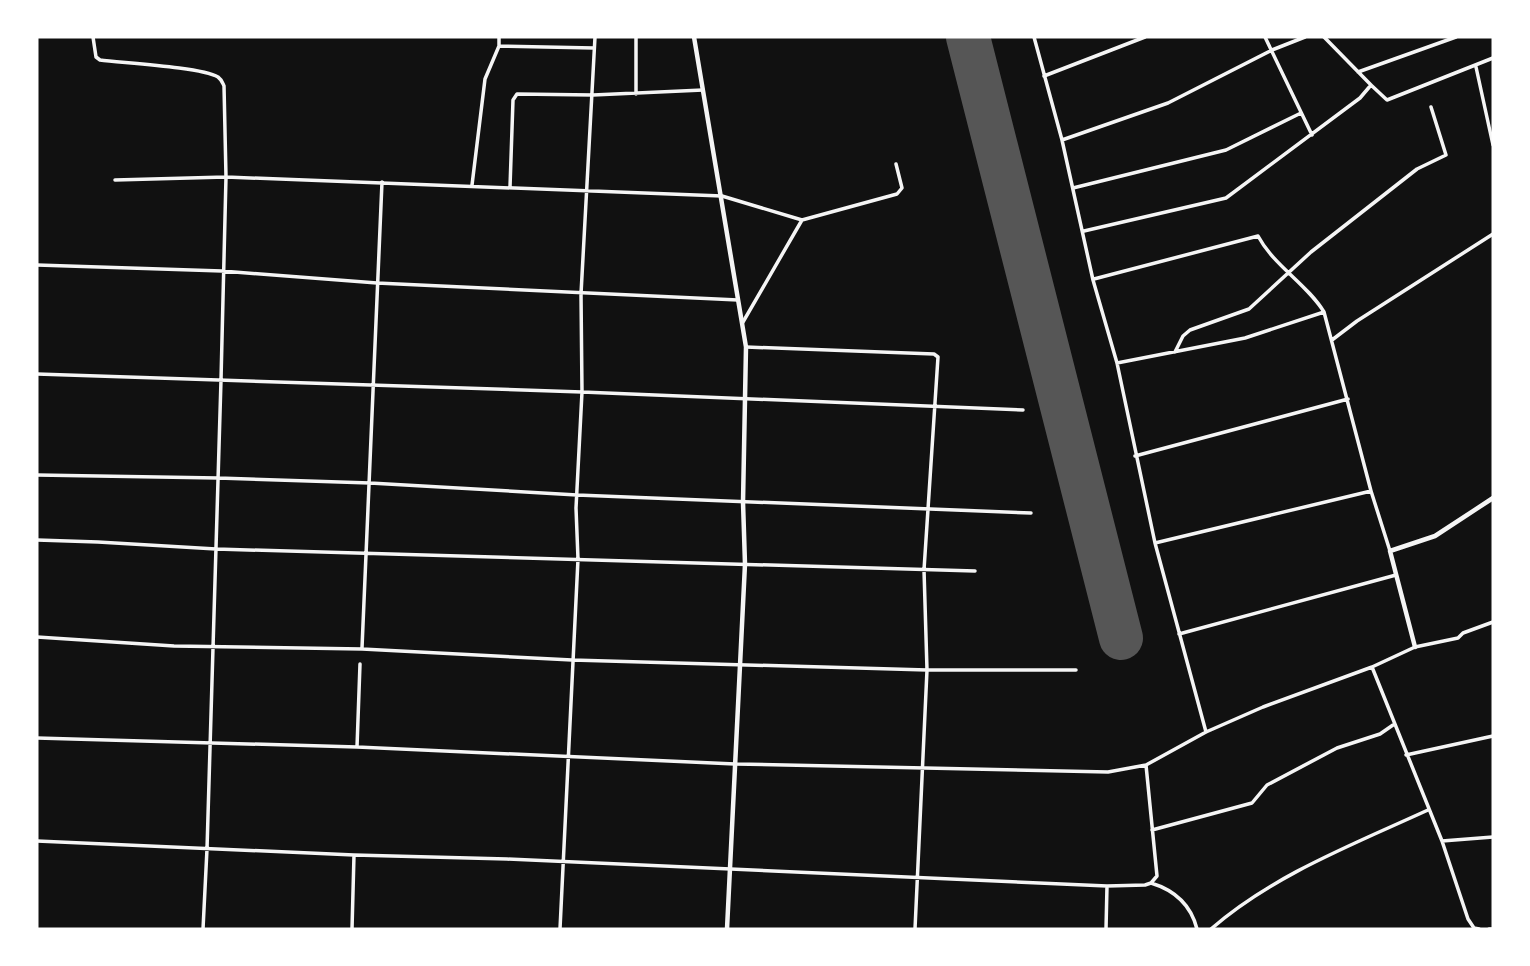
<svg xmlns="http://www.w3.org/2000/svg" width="1530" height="966" viewBox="0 0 1530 966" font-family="'Titillium Web',sans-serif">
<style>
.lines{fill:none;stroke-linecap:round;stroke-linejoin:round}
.runway{stroke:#565656;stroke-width:44}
.minor{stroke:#f5f5f5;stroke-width:3.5}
.tertiary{stroke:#f5f5f5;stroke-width:4.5}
</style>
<rect width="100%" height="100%" fill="#111"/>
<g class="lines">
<!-- runway -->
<path class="runway" d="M968 37 1121 638"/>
<!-- minor -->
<path class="minor" d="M93 37 96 57 100 60C124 63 201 67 218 77 222 80 222 81 224 86L226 177 221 380 207 849 203 929
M1034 37 1062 140 1093 280 1117 363 1155 543 1206 732
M1265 37 1312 135
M1324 37 1371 85
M499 46 594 48
M1476 67 1493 145
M1358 72 1456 37
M1044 76 1145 37
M636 94V37
M1062 140 1168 103 1272 50 1305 37
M115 180 226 177 722 196 802 220
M472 185 485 79 499 46V37
M510 187 513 100 517 94 593 95 703 90
M1073 188 1226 150 1301 113
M1084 231 1226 198 1360 98 1371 85 1387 100 1493 58
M37 265 222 271 377 283 738 300
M1094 279 1258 236C1274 266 1307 284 1324 312L1371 491 1390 551
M743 322 802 220 897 194 902 188 896 164
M1332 340 1357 321 1493 234
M746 347 934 354 938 357 924 570 927 670 915 929
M1175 352 1183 336 1190 330 1249 309 1311 252 1417 169 1446 155 1431 107
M1117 363 1245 338 1324 312
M37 374 582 392 1023 410
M1135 456 1348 399
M37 475 218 478 370 483 577 495 1031 513
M37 540 98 542 216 549 975 571
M1155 543 1371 491
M1179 634 1396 575
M37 637 174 646 362 649 572 660 927 670H1076
M362 648 382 182
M1372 667 1442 841 1468 919 1474 928 1479 929
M37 738 357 747 735 764 1108 772 1146 765 1206 732 1263 707 1372 667 1415 647 1458 638 1463 633 1493 622
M357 747 360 664
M1406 755 1493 736
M1152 830 1252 803 1267 785 1337 748 1380 734 1393 725
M37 841 354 855 507 859 1107 886 1145 885 1151 883 1157 876 1146 765
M1442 841 1493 837
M1151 883C1174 890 1191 905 1197 929
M352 929 354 855
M560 929 578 559 576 508 582 392 581 294 595 37
M1106 929 1107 886
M1211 929C1273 875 1354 844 1428 810
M1489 929H1493"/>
<!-- tertiary -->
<path class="tertiary" d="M694 37 746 347 743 502 745 564 727 929
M1415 647 1390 551 1435 536 1493 498"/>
</g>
<!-- border -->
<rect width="1530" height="966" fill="none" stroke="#ffffff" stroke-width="77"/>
</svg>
